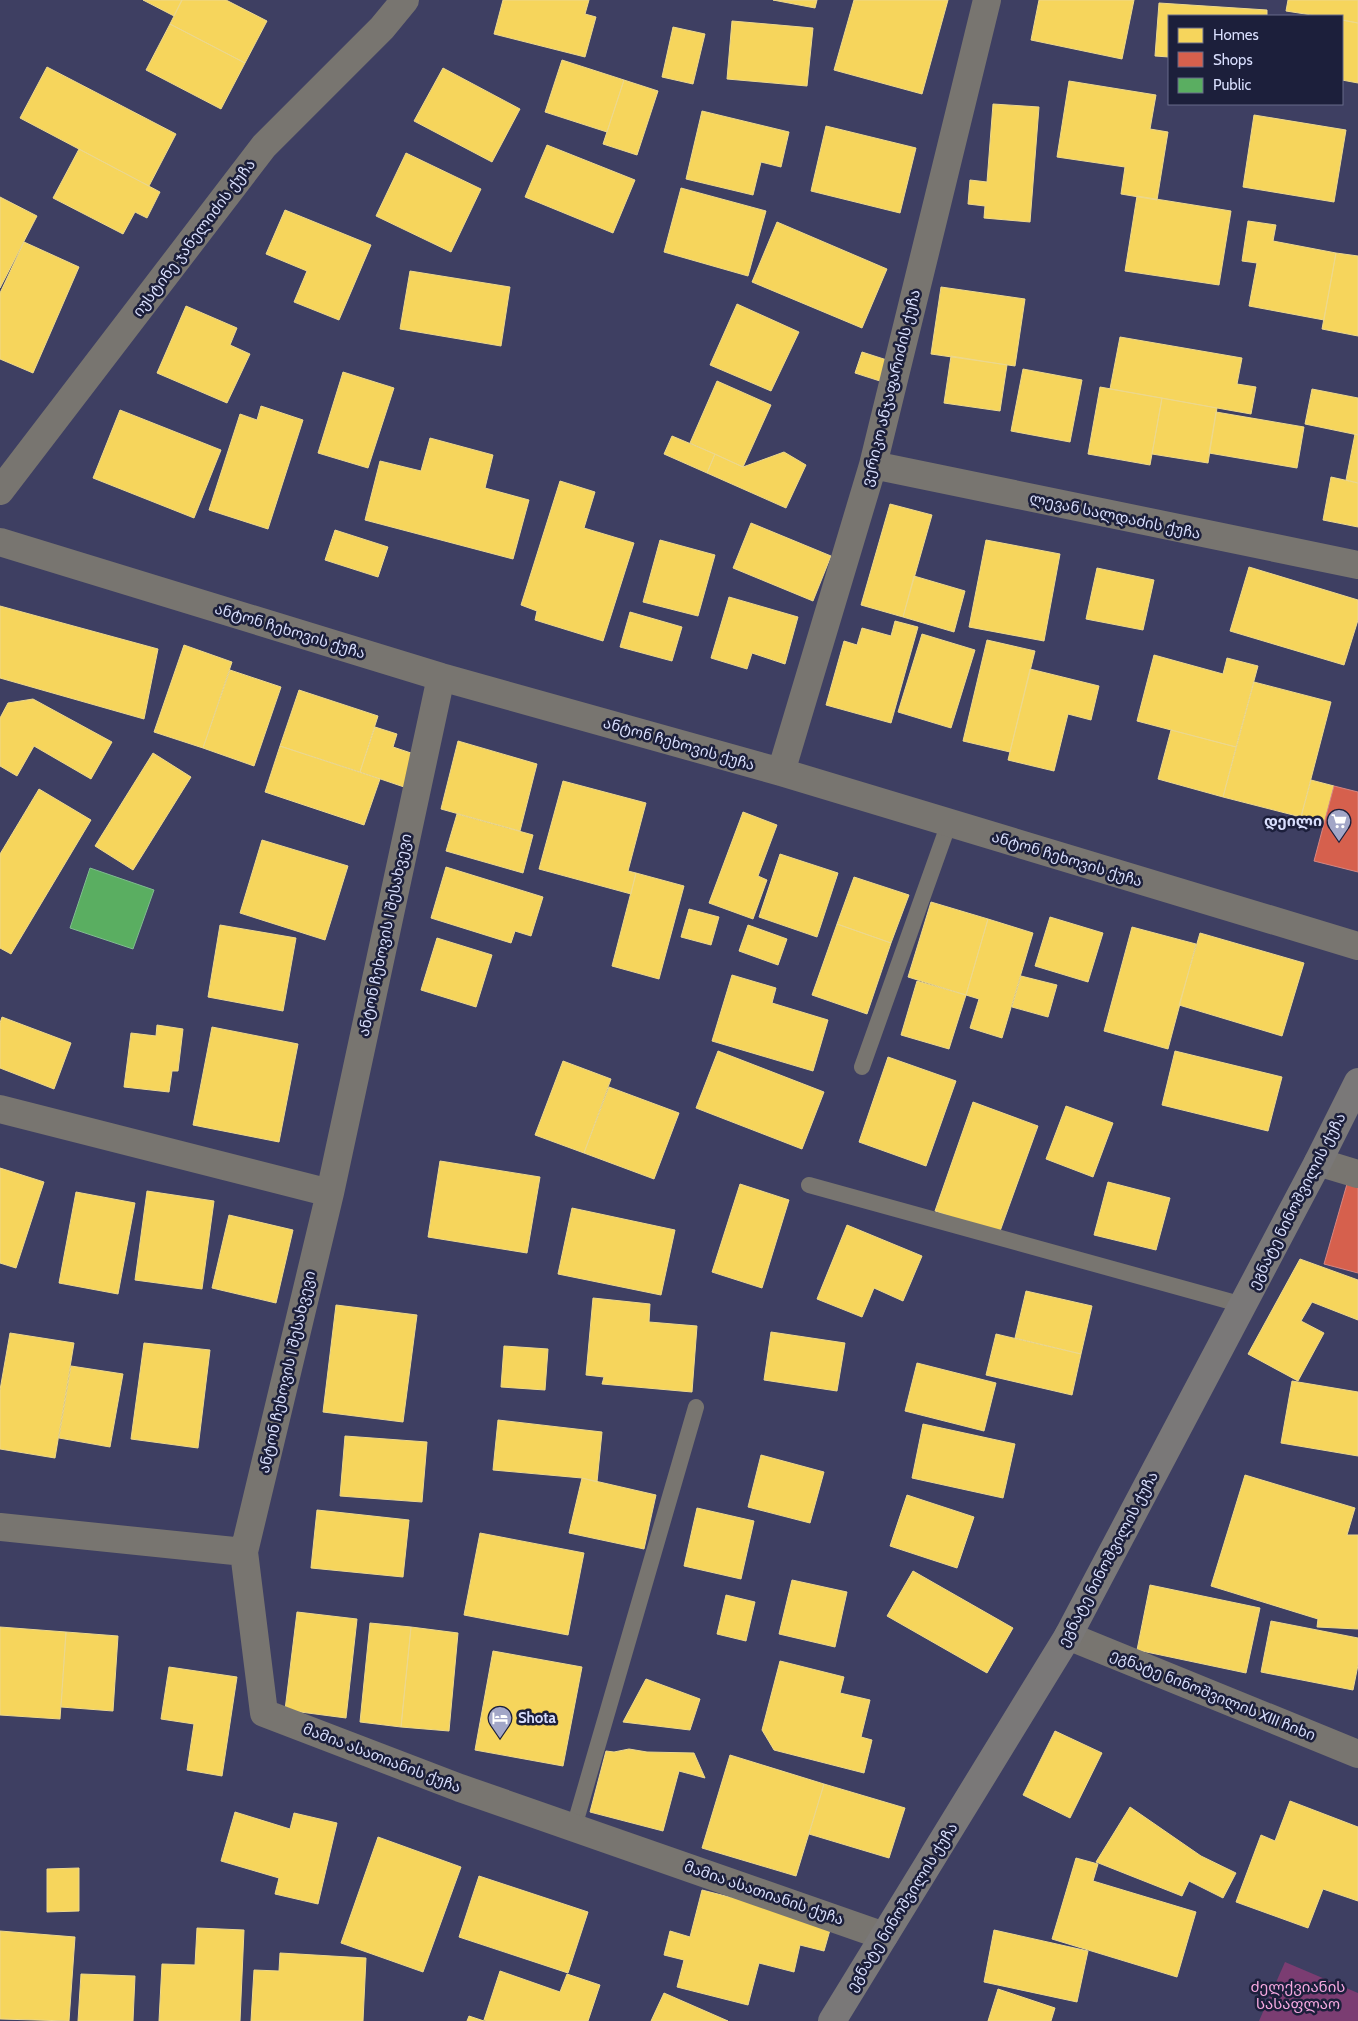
<svg xmlns="http://www.w3.org/2000/svg" width="1358" height="2021" viewBox="0 0 1358 2021" font-family="Cabin,'Noto Sans Georgian',sans-serif">
<style>
.green{fill:#7b3d72}
.homes{fill:#f6d55c;stroke:#edd88c}
.shops{fill:#d6604d;stroke:#d78682}
.public{fill:#5aae61;stroke:#80bc90}
.lines{fill:none;stroke-linecap:round;stroke-linejoin:round}
.service{stroke:#787570;stroke-width:16}
.minor{stroke:#787570;stroke-width:28}
.secondary{stroke:#7a7878;stroke-width:28}
.labels{text-anchor:middle;dominant-baseline:central;stroke-width:5;stroke-linejoin:round;paint-order:stroke}
.street-label{font-size:15px;fill:#d8defd;stroke:#1c1f3b}
.poi-label{font-size:15px;font-weight:bold;fill:#d8defd;stroke:#1c1f3b;text-anchor:end}
.park-label{font-size:15px;fill:#f5a8e0;stroke:#1c1f3b}
</style>
<rect width="100%" height="100%" fill="#3e3f62"/>
<!-- green -->
<path class="green" d="M1285 1962 1358 1993V2021H1259Z"/>
<!-- homes -->
<path class="homes" d="M143 0H182L174 16Z
M182 0H226L267 21 245 63 170 24Z
M503 0H589L585 14 596 17 585 57 494 34Z
M773 0H817L815 8Z
M854 0H948L922 94 834 70Z
M1039 0H1134L1122 59 1031 40Z
M1288 0H1358V23L1342 20V16H1318L1286 11Z
M1159 3 1267 10V16H1169V57L1155 56Z
M1342 20 1358 23V83L1342 80Z
M732 21 813 28 807 86 727 79Z
M170 24 245 63 221 109 146 70Z
M673 27 705 34 693 84 662 77Z
M562 60 624 80 607 132 545 112Z
M47 67 176 134 149 186 20 118Z
M443 68 520 109 492 162 414 121Z
M624 80 658 91 637 155 603 144Z
M1069 81 1156 95 1150 129 1168 132 1157 200 1121 194 1125 167 1057 157Z
M993 104 1039 107 1030 222 984 218 985 206 968 204 970 180 987 182Z
M702 111 789 132 781 167 761 162 753 195 686 179Z
M1254 115 1346 130 1334 202 1243 187Z
M826 126 916 148 900 213 811 191Z
M547 145 635 180 613 233 525 197Z
M79 149 160 192 147 218 135 212 123 234 53 198Z
M406 153 481 189 451 252 376 216Z
M681 188 766 211 748 276 664 252Z
M1137 196 1231 211 1219 285 1125 271Z
M0 197 37 216 0 288Z
M285 210 371 245 339 320 294 302 307 271 266 254Z
M1248 221 1276 225 1273 241 1336 253 1324 320 1249 306 1257 263 1242 261Z
M777 222 887 269 862 328 752 282Z
M24 242 79 267 33 373 0 359V293Z
M1336 253 1358 256V336L1322 329Z
M410 271 510 287 501 346 400 329Z
M941 287 1025 299 1015 366 931 354Z
M737 304 799 332 771 391 710 365Z
M186 306 237 328 230 345 250 354 227 403 157 373Z
M1120 337 1242 358 1237 384 1256 387 1251 414 1110 389Z
M862 352 890 361 883 382 855 373Z
M951 356 1007 365 1000 411 944 403Z
M1023 369 1082 380 1070 442 1011 431Z
M343 372 394 388 368 468 318 453Z
M717 381 771 405 743 467 690 443Z
M1100 387 1162 398 1150 465 1088 454Z
M1312 389 1358 398V435L1305 424Z
M1162 398 1217 408 1208 463 1152 454Z
M261 406 303 420 268 529 209 510 240 414 257 420Z
M120 410 221 450 194 518 93 478Z
M1216 412 1304 427 1297 468 1209 453Z
M1355 434 1358 435V483L1346 480Z
M672 436 715 454 707 473 664 454Z
M430 438 493 455 485 488 529 500 513 559 365 520 380 461 421 471Z
M784 452 806 465 786 508 707 473 715 454 743 467Z
M1331 477 1358 483V527L1323 520Z
M560 481 595 492 584 528 634 543 603 641 535 620 537 611 521 605Z
M890 504 932 515 903 617 861 605Z
M751 523 831 556 813 601 733 568Z
M335 530 388 547 378 577 325 560Z
M660 540 715 555 698 616 643 602Z
M986 540 1060 554 1044 641 969 627Z
M1249 567 1358 600V620L1344 665 1230 631Z
M1097 568 1154 580 1143 630 1086 619Z
M914 576 965 591 954 632 903 617Z
M729 597 798 617 785 664 752 653 747 669 711 658Z
M0 606 158 649 144 719 0 678Z
M630 612 682 627 672 661 620 647Z
M895 621 918 627 891 723 826 705 844 641 857 645 862 628 891 636Z
M922 634 975 650 951 728 898 712Z
M987 640 1035 651 1010 752 963 741Z
M184 645 232 662 203 748 154 732Z
M1154 655 1223 674 1227 658 1258 666 1236 747 1137 721Z
M1030 669 1099 686 1091 720 1068 714 1054 771 1008 760Z
M230 670 281 687 254 766 203 748Z
M1254 682 1331 702 1301 817 1223 797Z
M299 690 378 716 360 772 280 746Z
M33 699 112 742 91 779 34 746 17 776 0 766V718L8 703Z
M375 727 397 734 393 747 417 755 407 788 360 772Z
M1171 730 1236 747 1223 797 1158 779Z
M458 741 537 764 520 831 441 809Z
M280 746 380 779 364 825 265 792Z
M153 753 191 777 133 870 95 846Z
M1311 780 1334 786 1324 823 1301 817Z
M563 781 646 803 628 871 636 873 631 894 539 869Z
M39 789 91 820 11 954 0 948V854Z
M743 812 777 825 758 876 767 880 753 919 709 903Z
M457 814 533 835 523 873 446 851Z
M262 840 348 866 325 940 240 913Z
M780 854 838 873 817 937 759 917Z
M446 867 543 897 531 936 515 931 511 943 431 918Z
M636 873 684 886 659 979 612 966Z
M854 877 909 895 891 943 837 924Z
M931 902 988 919 966 995 908 977Z
M689 909 719 917 711 945 681 937Z
M1050 917 1103 933 1088 982 1035 966Z
M988 919 1033 933 1002 1038 970 1028 979 999 966 995Z
M837 924 891 943 867 1014 812 995Z
M220 925 296 938 283 1011 208 997Z
M748 925 787 939 778 965 739 951Z
M1132 927 1196 944 1168 1049 1104 1031Z
M1200 933 1304 963 1282 1036 1179 1005Z
M437 938 492 955 476 1007 421 990Z
M732 975 776 988 772 1003 828 1020 813 1071 712 1041Z
M1021 976 1057 985 1048 1017 1012 1007Z
M917 981 966 995 949 1049 901 1035Z
M2 1017 71 1043 54 1089 0 1068V1023Z
M157 1025 183 1029 178 1071H172L169 1092 124 1087 131 1033 156 1036Z
M212 1027 298 1044 279 1142 193 1125Z
M718 1051 824 1092 802 1149 696 1108Z
M1175 1051 1282 1077 1268 1131 1162 1105Z
M888 1057 956 1081 926 1166 859 1142Z
M563 1061 611 1079 584 1153 535 1135Z
M609 1087 679 1113 654 1179 584 1153Z
M973 1102 1038 1126 999 1234 935 1211Z
M1066 1106 1113 1123 1093 1177 1046 1159Z
M440 1161 540 1177 527 1253 428 1237Z
M0 1168 44 1182 16 1268 0 1263Z
M1108 1182 1170 1198 1156 1250 1094 1235Z
M740 1184 789 1200 762 1288 712 1272Z
M147 1191 214 1201 202 1289 135 1280Z
M76 1192 135 1203 118 1294 59 1283Z
M572 1208 675 1230 661 1295 558 1274Z
M229 1215 293 1230 276 1303 212 1288Z
M847 1225 922 1256 903 1301 874 1288 862 1317 817 1299Z
M1300 1259 1358 1280V1320L1312 1302 1301 1321 1324 1333 1298 1381 1248 1354Z
M1026 1291 1092 1306 1081 1354 1015 1338Z
M593 1298 650 1304 649 1322 697 1326 692 1392 602 1384 604 1377 586 1375Z
M336 1305 417 1315 403 1422 323 1412Z
M771 1332 845 1343 837 1391 764 1380Z
M10 1333 74 1343 55 1458 0 1449V1390Z
M996 1334 1081 1354 1072 1395 986 1375Z
M144 1343 210 1350 198 1448 131 1439Z
M504 1346 548 1349 545 1390 501 1387Z
M917 1363 996 1383 984 1431 905 1411Z
M71 1366 123 1374 110 1447 59 1438Z
M1292 1381 1358 1392V1456L1281 1443Z
M498 1420 602 1432 597 1482 582 1478 493 1470Z
M923 1424 1015 1444 1003 1498 912 1478Z
M345 1436 427 1442 422 1502 340 1496Z
M761 1455 824 1472 810 1523 748 1507Z
M1245 1475 1355 1508 1347 1535H1358V1629L1317 1627 1318 1619 1211 1586Z
M582 1478 656 1495 644 1549 569 1533Z
M907 1495 974 1517 957 1568 890 1546Z
M697 1508 754 1521 741 1579 684 1566Z
M317 1510 409 1520 403 1577 311 1568Z
M480 1533 584 1553 568 1635 464 1615Z
M913 1571 1013 1628 987 1673 887 1616Z
M792 1580 847 1592 835 1647 779 1634Z
M1150 1585 1260 1608 1246 1673 1137 1650Z
M726 1595 755 1602 746 1641 717 1634Z
M297 1612 357 1619 346 1718 285 1710Z
M1271 1621 1358 1638V1665L1353 1690 1261 1672Z
M370 1623 411 1627 401 1727 360 1722Z
M0 1627 66 1632 60 1719 0 1715Z
M411 1627 458 1633 449 1731 401 1727Z
M66 1632 118 1636 113 1711 61 1707Z
M493 1651 582 1667 563 1766 475 1750Z
M780 1661 844 1677 840 1693 870 1700 861 1737 872 1740 864 1773 774 1750 762 1730Z
M169 1667 237 1677 222 1776 187 1770 194 1724 161 1719Z
M646 1679 700 1699 690 1730 623 1722Z
M1055 1731 1102 1753 1070 1818 1023 1795Z
M629 1749 647 1752 694 1753 705 1778 679 1771 663 1831 590 1812 606 1751 614 1752Z
M730 1755 824 1784 796 1876 702 1848Z
M824 1784 905 1808 889 1858 809 1834Z
M1290 1801 1358 1827V1901L1323 1889 1308 1928 1236 1902 1261 1835 1275 1841Z
M1130 1807 1201 1856 1236 1873 1223 1898 1189 1881 1182 1896 1096 1862Z
M235 1812 290 1829 294 1813 337 1823 318 1904 275 1894 279 1878 221 1861Z
M378 1837 461 1867 423 1972 341 1943Z
M1076 1858 1098 1864 1093 1881 1196 1912 1177 1977 1052 1939Z
M79 1868V1911L47 1912V1869Z
M479 1876 588 1912 568 1973 459 1937Z
M702 1890 832 1923 824 1951 800 1945 794 1972 759 1963 748 2005 677 1987 684 1960 664 1955 670 1931 690 1937Z
M197 1928 244 1930 240 2021H159L162 1964 195 1965Z
M994 1930 1088 1951 1077 2002 984 1982Z
M0 1931 75 1937 69 2021 0 2019Z
M280 1953 366 1958 363 2021H251L254 1970 279 1971Z
M500 1971 560 1992 567 1974 600 1985 588 2021H486L484 2020Z
M81 1974 135 1976 133 2021H78Z
M998 1989 1055 2008 1051 2021H988Z
M664 1993 728 2021H651Z
M469 2016 484 2021H467Z"/>
<!-- shops -->
<path class="shops" d="M1334 786 1358 792V872L1314 861Z
M1347 1184 1358 1187V1273L1324 1264Z"/>
<!-- public -->
<path class="public" d="M90 868 154 890 133 949 70 928Z"/>
<g class="lines">
<!-- service -->
<path class="service" d="M862 1067 949 823
M809 1185 1243 1305
M574 1827 696 1407"/>
<!-- minor -->
<path class="minor" d="M873 465 1358 565
M0 491 264 146 382 28 405 0
M0 542 441 677 781 772 1358 946
M781 772 873 465 987 0
M0 1109 330 1193
M1318 1162 1358 1174
M0 1527 244 1552 264 1713 460 1788 884 1936
M244 1552 330 1193 441 677
M1068 1636 1358 1754"/>
<!-- secondary -->
<path class="secondary" d="M832 2021 1068 1636 1318 1162 1358 1082"/>
</g>
<!-- icons -->
<defs>
<g id="supermarket-pin" transform="scale(1.25)"><path d="M0 17L-7.5 6A9.5 9.5 0 1 1 7.5 6Z" fill="#a2a6c7" stroke="#1c1f3b"/><path d="M-6-5.5h2.5l.6 2H6L4.5 2H-2.5L-4.4-4H-6ZM-1.5 3.2a1.3 1.3 0 1 0 .1 0ZM3 3.2a1.3 1.3 0 1 0 .1 0Z" fill="#fff"/></g>
<g id="hotel-pin" transform="scale(1.25)"><path d="M0 17L-7.5 6A9.5 9.5 0 1 1 7.5 6Z" fill="#a2a6c7" stroke="#1c1f3b"/><path d="M-6-4.5h1.5V1H6V5H4.5V3h-9V5H-6ZM-4 0a1.8 1.8 0 1 1 3.6 0ZM.5 0V-2.5h3Q6-2.5 6 0Z" fill="#fff"/></g>
</defs>
<g fill-rule="evenodd">
<use href="#supermarket-pin" x="1339" y="821"/>
<use href="#hotel-pin" x="500" y="1718"/>
</g>
<g class="labels">
<!-- street labels -->
<g class="street-label">
<text transform="translate(194 238) rotate(-53)">იუსტინე ჯანელიძის ქუჩა</text>
<text transform="translate(891 388) rotate(-76)">ვერიკო ანჯაფარიძის ქუჩა</text>
<text transform="translate(1115 516) rotate(12)">ლევან სალდაძის ქუჩა</text>
<text transform="translate(290 631) rotate(17)">ანტონ ჩეხოვის ქუჩა</text>
<text transform="translate(679 744) rotate(16)">ანტონ ჩეხოვის ქუჩა</text>
<text transform="translate(1067 859) rotate(17)">ანტონ ჩეხოვის ქუჩა</text>
<text transform="translate(385 935) rotate(-78)">ანტონ ჩეხოვის I შესახვევი</text>
<text transform="translate(1297 1201) rotate(-63)">ეგნატე ნინოშვილის ქუჩა</text>
<text transform="translate(287 1372) rotate(-77)">ანტონ ჩეხოვის I შესახვევი</text>
<text transform="translate(1108 1559) rotate(-62)">ეგნატე ნინოშვილის ქუჩა</text>
<text transform="translate(1213 1695) rotate(22)">ეგნატე ნინოშვილის XIII ჩიხი</text>
<text transform="translate(382 1758) rotate(21)">მამია ასათიანის ქუჩა</text>
<text transform="translate(764 1893) rotate(19)">მამია ასათიანის ქუჩა</text>
<text transform="translate(902 1907) rotate(-58)">ეგნატე ნინოშვილის ქუჩა</text>
</g>
<!-- poi labels -->
<g class="poi-label">
<text x="1322" y="821">დეილი</text>
<text x="518" y="1718" text-anchor="start">Shota</text>
</g>
<!-- park labels -->
<g class="park-label">
<text x="1298" y="1987">ძელქვიანის<tspan x="1298" dy="17">სასაფლაო</tspan></text>
</g>
</g>
<!-- legend -->
<rect x="1168" y="15" width="175" height="90" fill="#1c1f3b" stroke="#676b89"/>
<rect x="1178" y="28" width="25" height="15" fill="#f6d55c" stroke="#676b89"/>
<text x="1213" y="40" font-size="15" fill="#d8defd">Homes</text>
<rect x="1178" y="52" width="25" height="15" fill="#d6604d" stroke="#676b89"/>
<text x="1213" y="65" font-size="15" fill="#d8defd">Shops</text>
<rect x="1178" y="78" width="25" height="15" fill="#5aae61" stroke="#676b89"/>
<text x="1213" y="90" font-size="15" fill="#d8defd">Public</text>
</svg>
